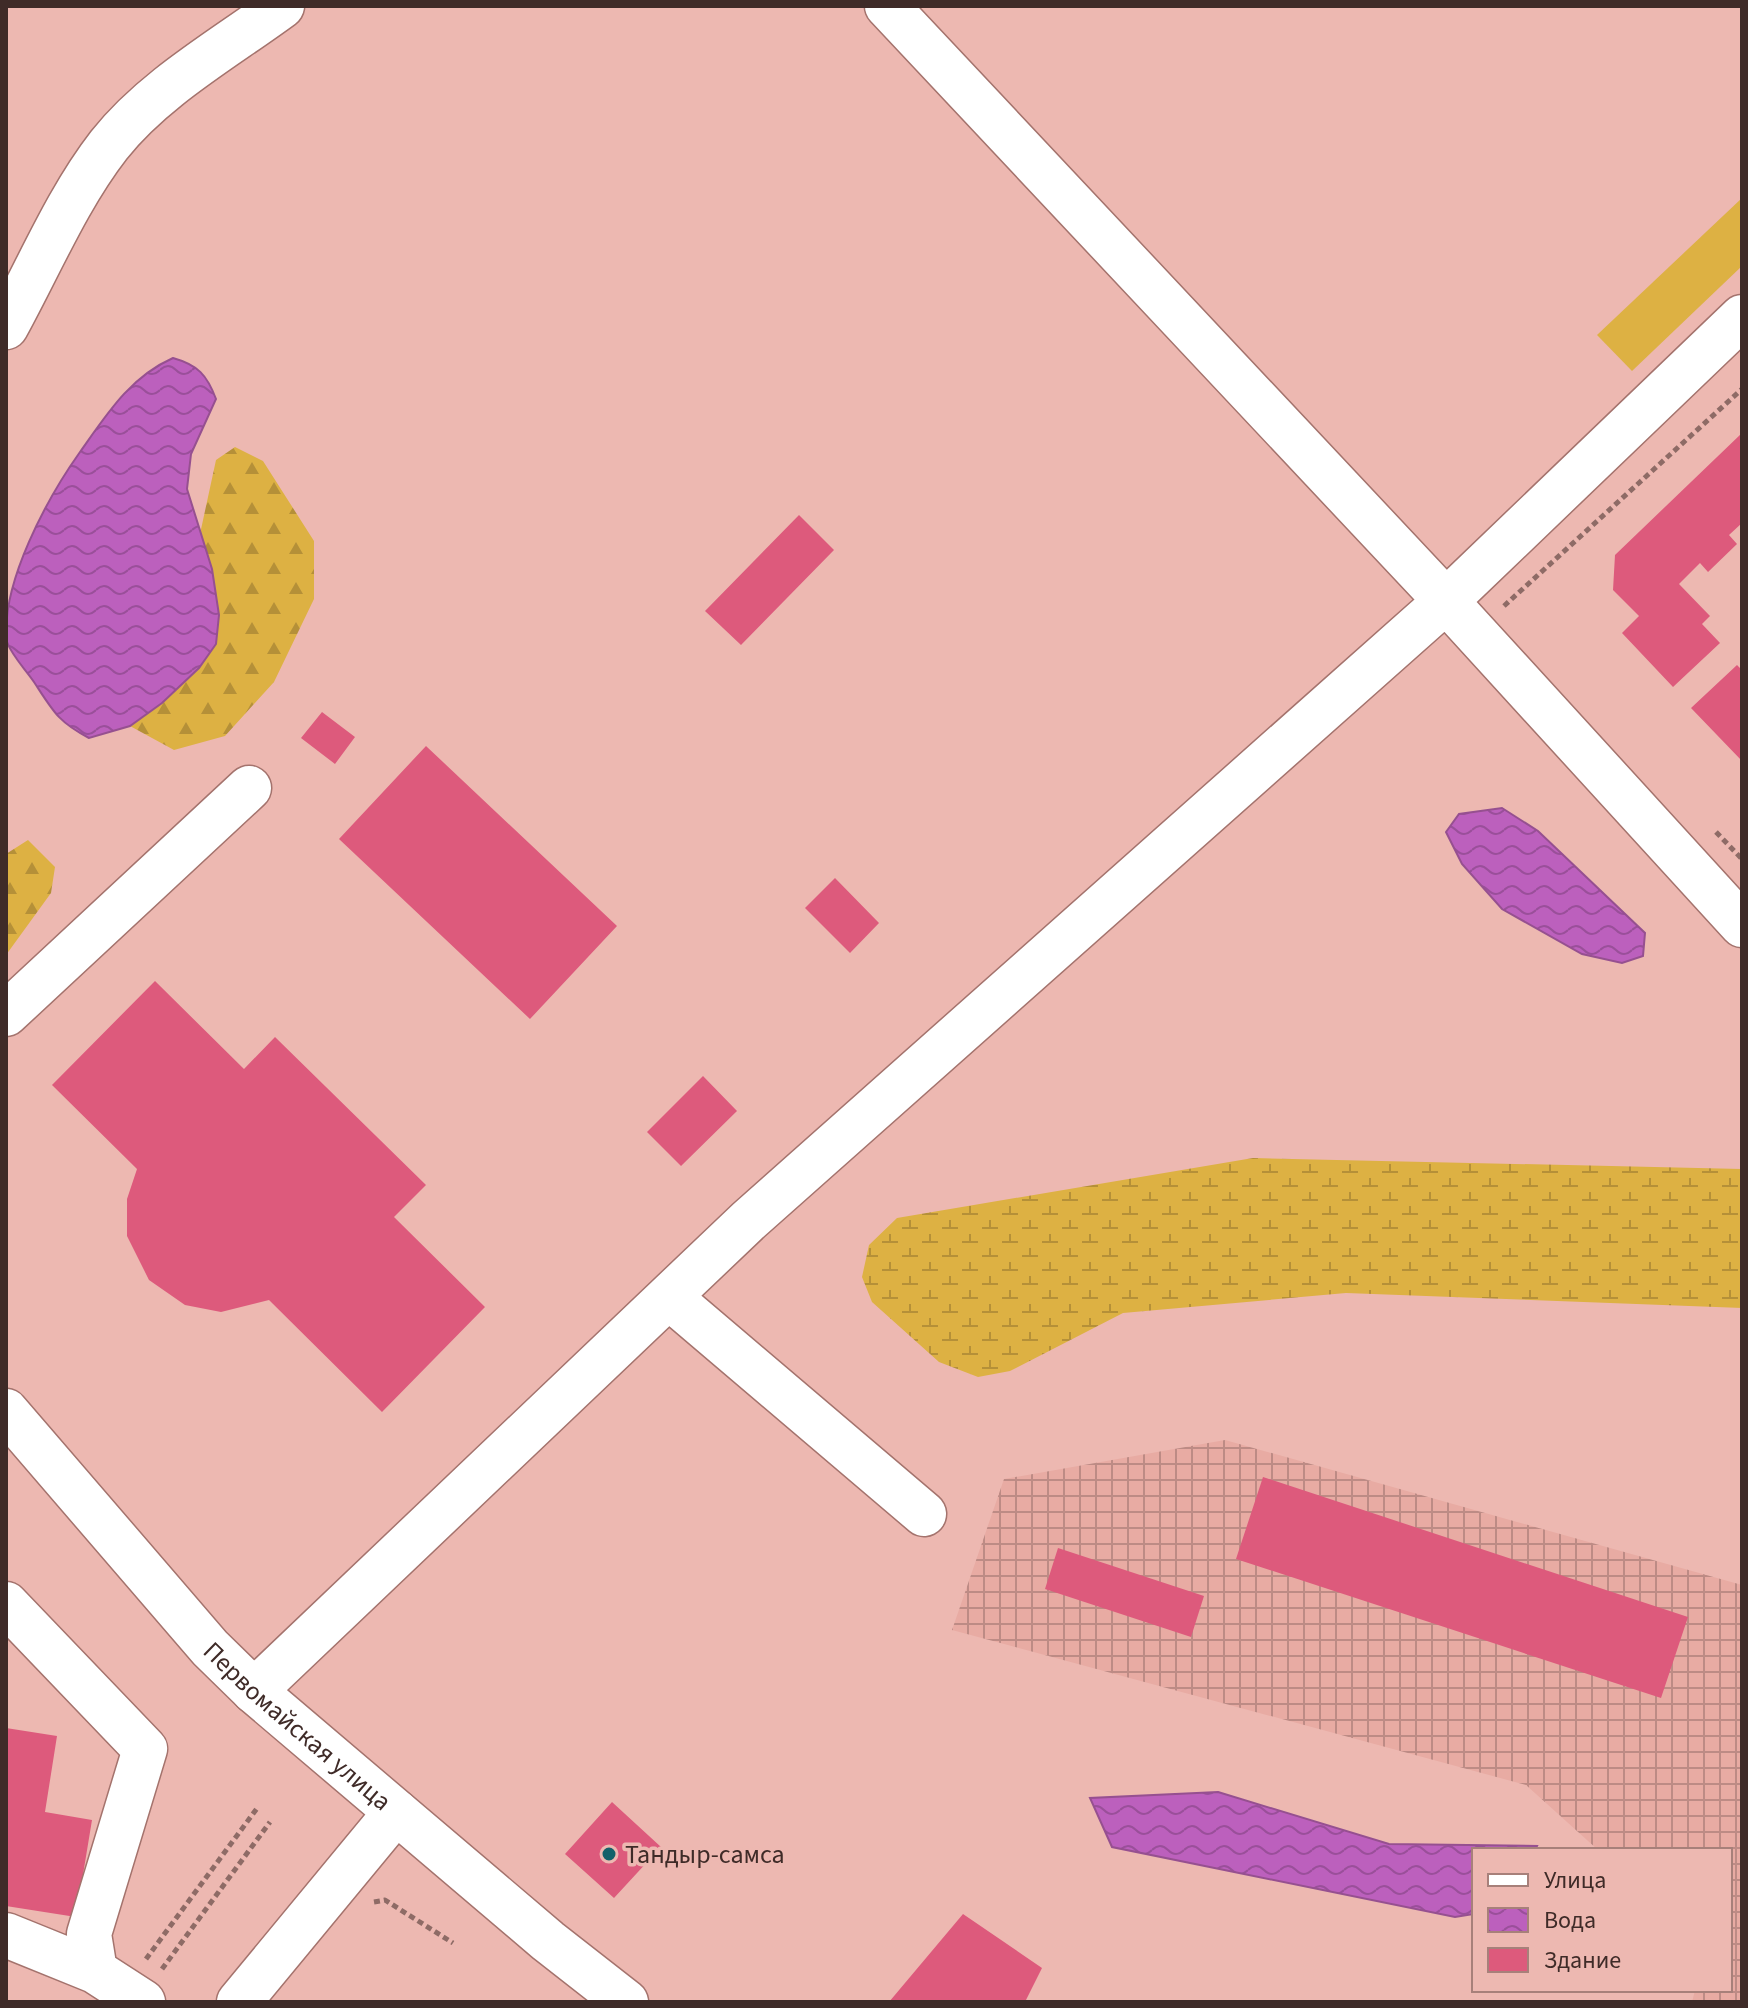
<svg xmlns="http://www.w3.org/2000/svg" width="1748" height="2008" viewBox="0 0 1748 2008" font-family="'Source Sans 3',sans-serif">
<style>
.industrial{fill:url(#industrial-grid)}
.forest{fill:url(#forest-firs)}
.wetland{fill:url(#wetland-marsh)}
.pitch{fill:#ddb143}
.water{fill:url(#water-waves);stroke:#965090;stroke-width:2}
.building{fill:#dd5a7c}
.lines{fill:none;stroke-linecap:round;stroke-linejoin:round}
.minor-casing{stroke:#a4736d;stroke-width:47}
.major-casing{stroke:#a4736d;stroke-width:47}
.path{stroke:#8e6b66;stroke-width:5;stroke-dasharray:6 4;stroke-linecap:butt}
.minor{stroke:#fff;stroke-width:44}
.major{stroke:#fff;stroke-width:44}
.poi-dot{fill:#13616a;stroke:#edb8b1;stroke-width:3}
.labels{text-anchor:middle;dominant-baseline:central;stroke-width:7;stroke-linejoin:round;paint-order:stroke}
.street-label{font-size:26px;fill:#3f2b28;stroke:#edb8b1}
.poi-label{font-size:26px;fill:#3f2b28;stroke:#edb8b1;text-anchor:start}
</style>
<defs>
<pattern id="industrial-grid" width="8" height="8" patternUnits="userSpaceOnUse" patternTransform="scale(2)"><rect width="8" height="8" fill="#e8aba3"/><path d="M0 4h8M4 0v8" fill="none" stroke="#bd8b85"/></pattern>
<pattern id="forest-firs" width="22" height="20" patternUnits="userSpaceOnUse" patternTransform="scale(2)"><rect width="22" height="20" fill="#ddb143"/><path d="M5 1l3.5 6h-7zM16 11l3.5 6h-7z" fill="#b59038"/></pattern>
<pattern id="wetland-marsh" width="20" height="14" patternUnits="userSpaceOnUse" patternTransform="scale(2)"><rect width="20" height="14" fill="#ddb143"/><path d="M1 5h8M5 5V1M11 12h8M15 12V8" fill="none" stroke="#b59038"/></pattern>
<pattern id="water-waves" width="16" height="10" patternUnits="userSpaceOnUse" patternTransform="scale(2)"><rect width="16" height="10" fill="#bc60bd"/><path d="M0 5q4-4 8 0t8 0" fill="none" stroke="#9a4f9a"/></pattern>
</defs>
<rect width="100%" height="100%" fill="#edb8b1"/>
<!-- industrial -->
<path class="industrial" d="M1225 1440 1742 1585V2002H1692L1695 1990H1730V1850H1598L1526 1785 952 1630 1004 1479Z"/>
<!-- forest -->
<path class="forest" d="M235 447 263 461 314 541V599L274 682 225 736 174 750 130 726 162 703 199 668 216 644 219 615 212 569 200 534 216 460Z
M28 840 55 867 51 893 6 955V854Z"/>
<!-- wetland -->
<path class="wetland" d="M1253 1158 1742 1169V1308L1346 1293 1123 1313 1010 1371 978 1377 939 1362 872 1302 862 1277 869 1245 897 1218Z"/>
<!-- pitch -->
<path class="pitch" d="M1742 198V266L1632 371 1597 335Z"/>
<!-- water -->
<path class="water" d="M173 358C198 365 207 375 216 399L191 454 187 489 212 569 219 615 216 644 199 668 162 703 130 726 89 738C58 722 53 711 34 682 26 670 12 656 7 642 0 584 48 497 80 452 107 414 130 377 173 358Z
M1502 808 1538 831 1645 933 1643 956 1622 963 1582 954 1502 909 1462 864 1446 832 1459 814Z
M1218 1792 1389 1844 1537 1846 1535 1850H1474V1914L1455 1917 1112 1847 1090 1798Z"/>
<!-- building -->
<path class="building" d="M1742 433V523L1729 535 1737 544 1708 572 1700 563 1679 584 1710 616 1702 624 1720 643 1673 687 1622 633 1639 616 1613 590 1615 555Z
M799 515 834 550 741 645 705 611Z
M1737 665 1742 670V761L1691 708Z
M322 712 355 737 335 764 301 738Z
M426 746 617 926 530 1019 339 839Z
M835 878 879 923 850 953 805 908Z
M155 981 244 1069 275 1037 426 1185 394 1217 485 1307 382 1412 269 1300 221 1312 185 1305 149 1280 127 1236V1199L137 1169 52 1085Z
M703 1076 737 1111 681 1166 647 1132Z
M1263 1477 1688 1617 1661 1698 1236 1559Z
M1058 1548 1204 1596 1191 1637 1045 1589Z
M6 1728 57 1736 45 1812 92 1820 76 1917 6 1906Z
M612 1802 661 1847 614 1898 565 1854Z
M963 1914 1042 1968 1025 2002H889Z"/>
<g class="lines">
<!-- minor casing -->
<g class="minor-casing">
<path id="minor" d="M887 6 1446 601 1742 925
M6 327C39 267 67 199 109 145 154 88 225 48 282 6
M6 1014 249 788
M669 1297 924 1514
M6 1604 145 1749 89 1934 95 1971
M254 1691 749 1220 1446 601 1742 317
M6 1935 95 1971 143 2002
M239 2002 396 1812"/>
</g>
<!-- major casing -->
<g class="major-casing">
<g id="major">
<path id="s1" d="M6 1411 210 1648 254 1691 548 1941 626 2002"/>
</g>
</g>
<!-- path -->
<path class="path" d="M1504 606 1742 389
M1716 832 1742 859
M374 1902 385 1900 453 1943
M146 1959 258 1807
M162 1969 270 1822"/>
<!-- minor -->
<use href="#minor" class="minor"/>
<!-- major -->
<use href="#major" class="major"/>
</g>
<!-- markers -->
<circle class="poi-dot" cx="609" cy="1854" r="8"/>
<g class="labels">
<!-- street labels -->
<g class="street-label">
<text stroke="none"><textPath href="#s1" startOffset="430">Первомайская улица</textPath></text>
</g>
<!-- poi labels -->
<g class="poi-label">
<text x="625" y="1854">Тандыр-самса</text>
</g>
</g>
<!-- border -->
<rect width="1748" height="2008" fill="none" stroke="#3f2b28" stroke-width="16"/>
<!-- legend -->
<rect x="1472" y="1848" width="260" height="144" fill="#edb8b1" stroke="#a7807a" stroke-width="2"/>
<rect x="1488" y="1874" width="40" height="12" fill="#ffffff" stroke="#a7807a" stroke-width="2"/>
<text x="1544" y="1888" font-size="24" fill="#3f2b28">Улица</text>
<rect x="1488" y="1908" width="40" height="24" fill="url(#water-waves)" stroke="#a7807a" stroke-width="2"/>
<text x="1544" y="1928" font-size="24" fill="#3f2b28">Вода</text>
<rect x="1488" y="1948" width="40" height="24" fill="#dd5a7c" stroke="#a7807a" stroke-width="2"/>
<text x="1544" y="1968" font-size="24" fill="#3f2b28">Здание</text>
</svg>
